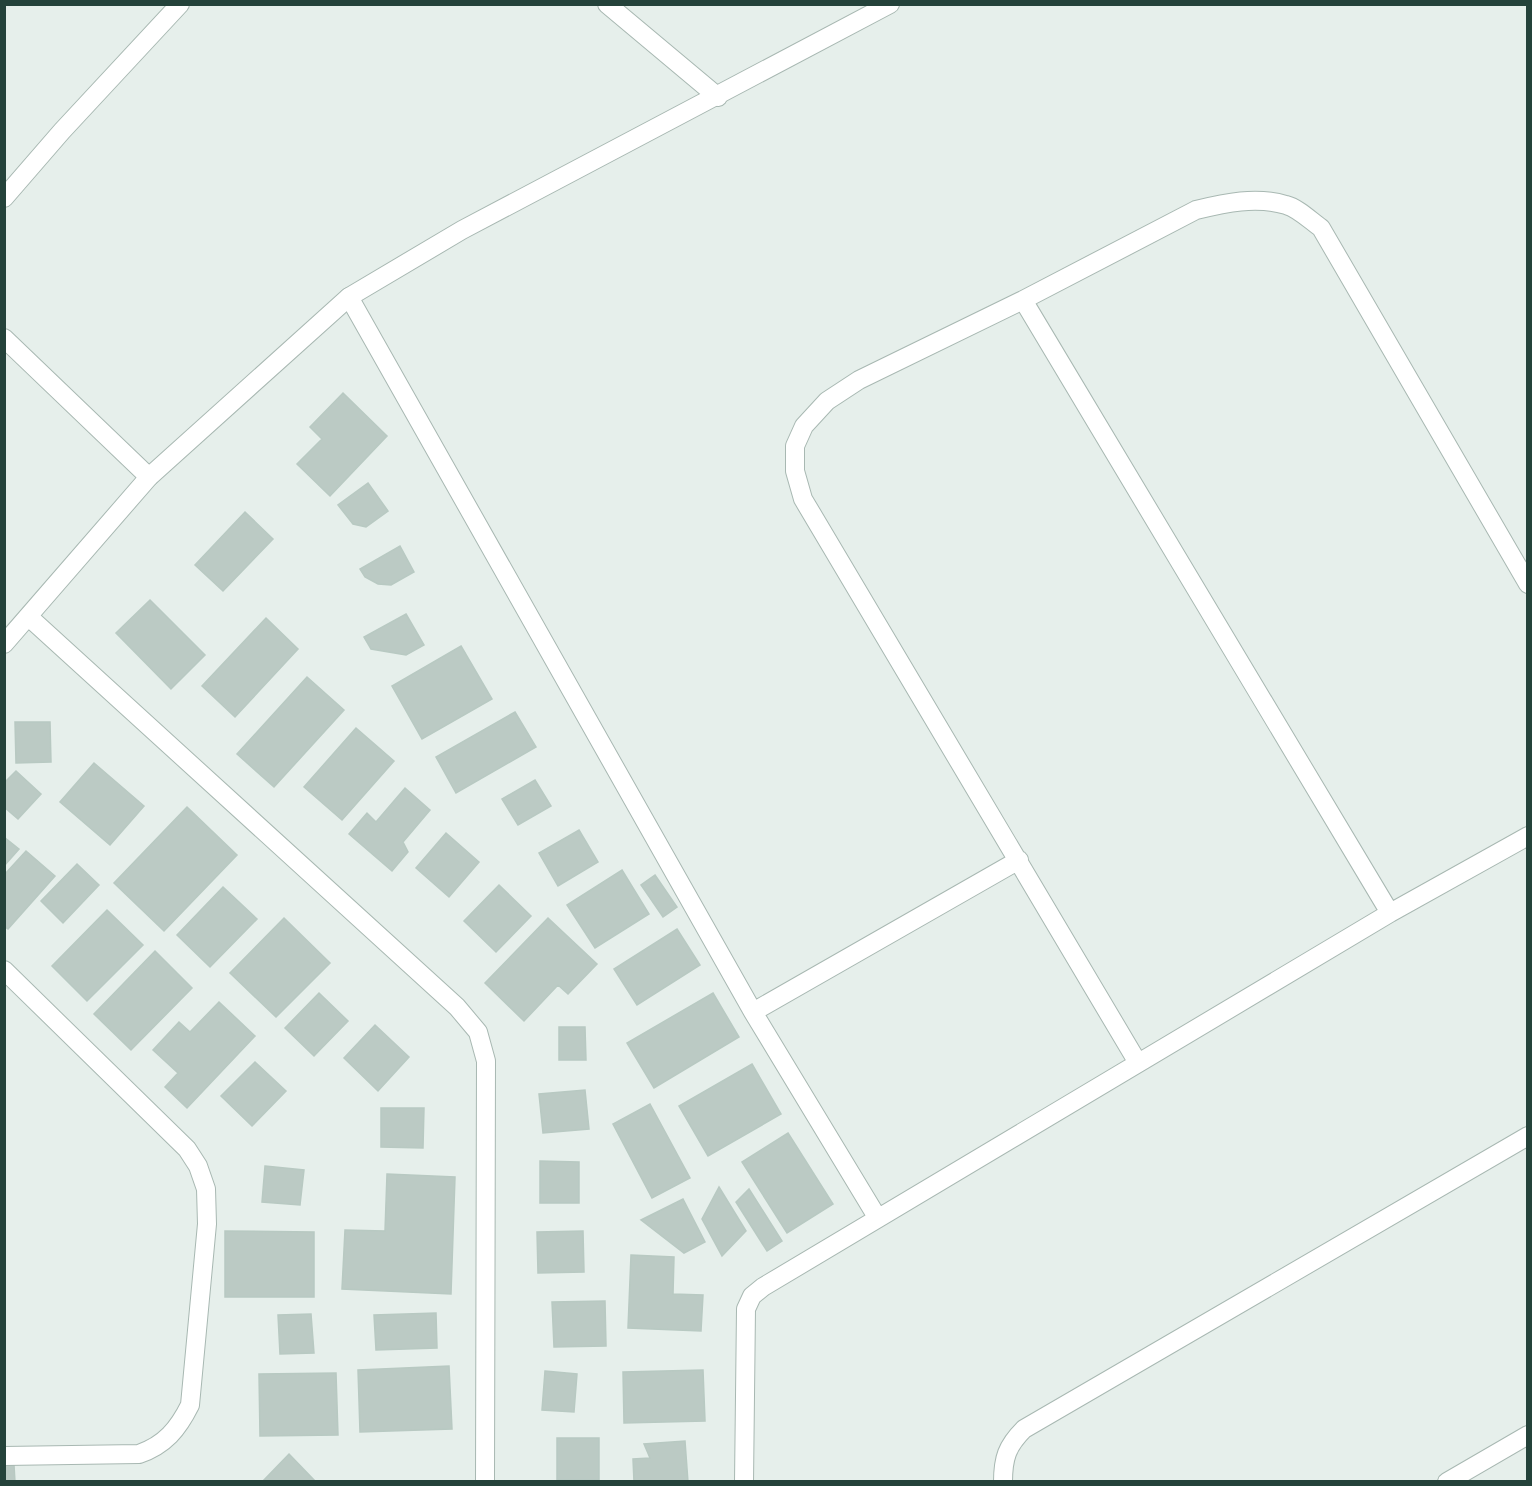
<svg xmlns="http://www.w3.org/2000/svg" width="1532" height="1486" viewBox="0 0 1532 1486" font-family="'Archivo Narrow',sans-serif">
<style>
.building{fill:#bbcac4;stroke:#b8c9c2;stroke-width:1.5}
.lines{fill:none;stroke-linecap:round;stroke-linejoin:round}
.minor-casing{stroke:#a8b8b2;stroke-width:20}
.tertiary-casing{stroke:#a8b8b2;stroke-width:20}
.minor{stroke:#fff;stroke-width:18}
.tertiary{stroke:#fff;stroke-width:18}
</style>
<rect width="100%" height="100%" fill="#e6efeb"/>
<!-- building -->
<path class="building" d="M343 393 387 436 330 496 297 464 322 439 310 427Z
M368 483 388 511 366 527 353 524 338 505Z
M245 512 273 539 223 591 195 565Z
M400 546 414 572 391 585 378 584 365 577 360 569Z
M150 600 205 655 171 689 116 633Z
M406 614 424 645 406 655 371 649 364 637Z
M266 618 298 649 235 717 202 686Z
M461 646 492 699 422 739 392 686Z
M307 677 344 710 274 787 237 754Z
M515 712 536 747 456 793 436 757Z
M15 722H50L51 762 16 763Z
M356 728 394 761 342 820 304 787Z
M94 763 144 806 110 845 60 802Z
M16 771 41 794 18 819 4 807V783Z
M535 780 551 806 518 825 502 799Z
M405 788 430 810 403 842 408 852 392 871 349 834 367 813 376 822Z
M187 807 237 855 164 931 114 883Z
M579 830 598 862 558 886 539 853Z
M446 833 479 862 449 897 416 868Z
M4 837 19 849 4 866Z
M26 851 55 876 8 929 4 926V875Z
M77 864 99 885 63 923 41 901Z
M622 870 649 914 595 948 567 905Z
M655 875 677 907 663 917 641 885Z
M499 885 531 916 496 952 464 921Z
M223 887 257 919 210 967 177 935Z
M107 910 143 945 87 1001 52 966Z
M284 918 330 963 276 1017 230 973Z
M548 918 597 964 568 994 558 985 524 1021 485 983Z
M677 929 700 965 637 1005 614 969Z
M155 951 192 988 131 1050 94 1014Z
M319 993 348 1021 314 1056 285 1028Z
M713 993 739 1037 654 1088 627 1043Z
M219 1002 255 1036 187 1108 165 1087 178 1073 153 1050 179 1022 190 1032Z
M375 1025 409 1057 378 1091 344 1058Z
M559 1027H585L586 1060H559Z
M255 1062 286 1091 252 1126 221 1096Z
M752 1064 781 1114 708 1156 679 1106Z
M585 1090 589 1129 543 1133 539 1094Z
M650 1104 690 1178 652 1198 613 1124Z
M381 1108H424L423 1148 381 1147Z
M788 1133 833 1204 787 1233 742 1162Z
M540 1161 579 1162V1203H540Z
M265 1166 304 1170 300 1205 262 1202Z
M387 1174 455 1177 451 1294 342 1289 345 1230 385 1231Z
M719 1187 746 1231 722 1256 702 1219Z
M749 1189 782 1241 767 1251 736 1202Z
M683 1199 705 1242 684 1253 641 1220Z
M225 1231 314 1232V1297H225Z
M583 1231 584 1272 538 1273 537 1232Z
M631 1255 674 1257 673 1294 703 1295 701 1331 628 1328Z
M605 1301 606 1346 554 1347 552 1302Z
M436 1313 437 1348 376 1350 374 1315Z
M311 1314 314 1353 280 1354 278 1315Z
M449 1366 452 1429 360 1432 358 1370Z
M703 1370 705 1421 624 1423 623 1372Z
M545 1371 577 1374 574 1412 542 1410Z
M336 1373 338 1435 260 1436 259 1374Z
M557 1438H599V1480H557Z
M685 1441 688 1482H634L633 1459 650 1458 644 1444Z
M289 1454 316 1482H262Z
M4 1465H14L15 1482H4Z"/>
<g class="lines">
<!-- minor casing -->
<g class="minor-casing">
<path id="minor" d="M607 4 718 97
M4 198 62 131 180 4
M349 297 753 1012 877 1217
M1023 300 1390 913
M4 338 149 477
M30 618 457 1007 478 1032 486 1061 485 1482
M4 970 187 1149 198 1166 206 1189 207 1224 190 1405C178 1429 165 1445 139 1454L4 1456
M753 1012 1019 860
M1138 1063 803 499 795 471V446L804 426 827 401 859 380 1023 300 1196 210C1225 203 1256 196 1286 205 1298 208 1311 221 1321 228L1528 584
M744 1482 746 1309 752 1296 763 1287 1390 913 1528 836
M1003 1482C1003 1458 1007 1446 1024 1429L1528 1136
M1447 1482 1528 1435"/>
</g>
<!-- tertiary casing -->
<g class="tertiary-casing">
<path id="tertiary" d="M4 644 149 477 349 297 462 230 890 4"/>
</g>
<!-- minor -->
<use href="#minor" class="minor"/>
<!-- tertiary -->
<use href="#tertiary" class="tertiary"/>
</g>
<!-- border -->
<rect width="1532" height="1486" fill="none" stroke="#24423a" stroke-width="12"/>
</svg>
